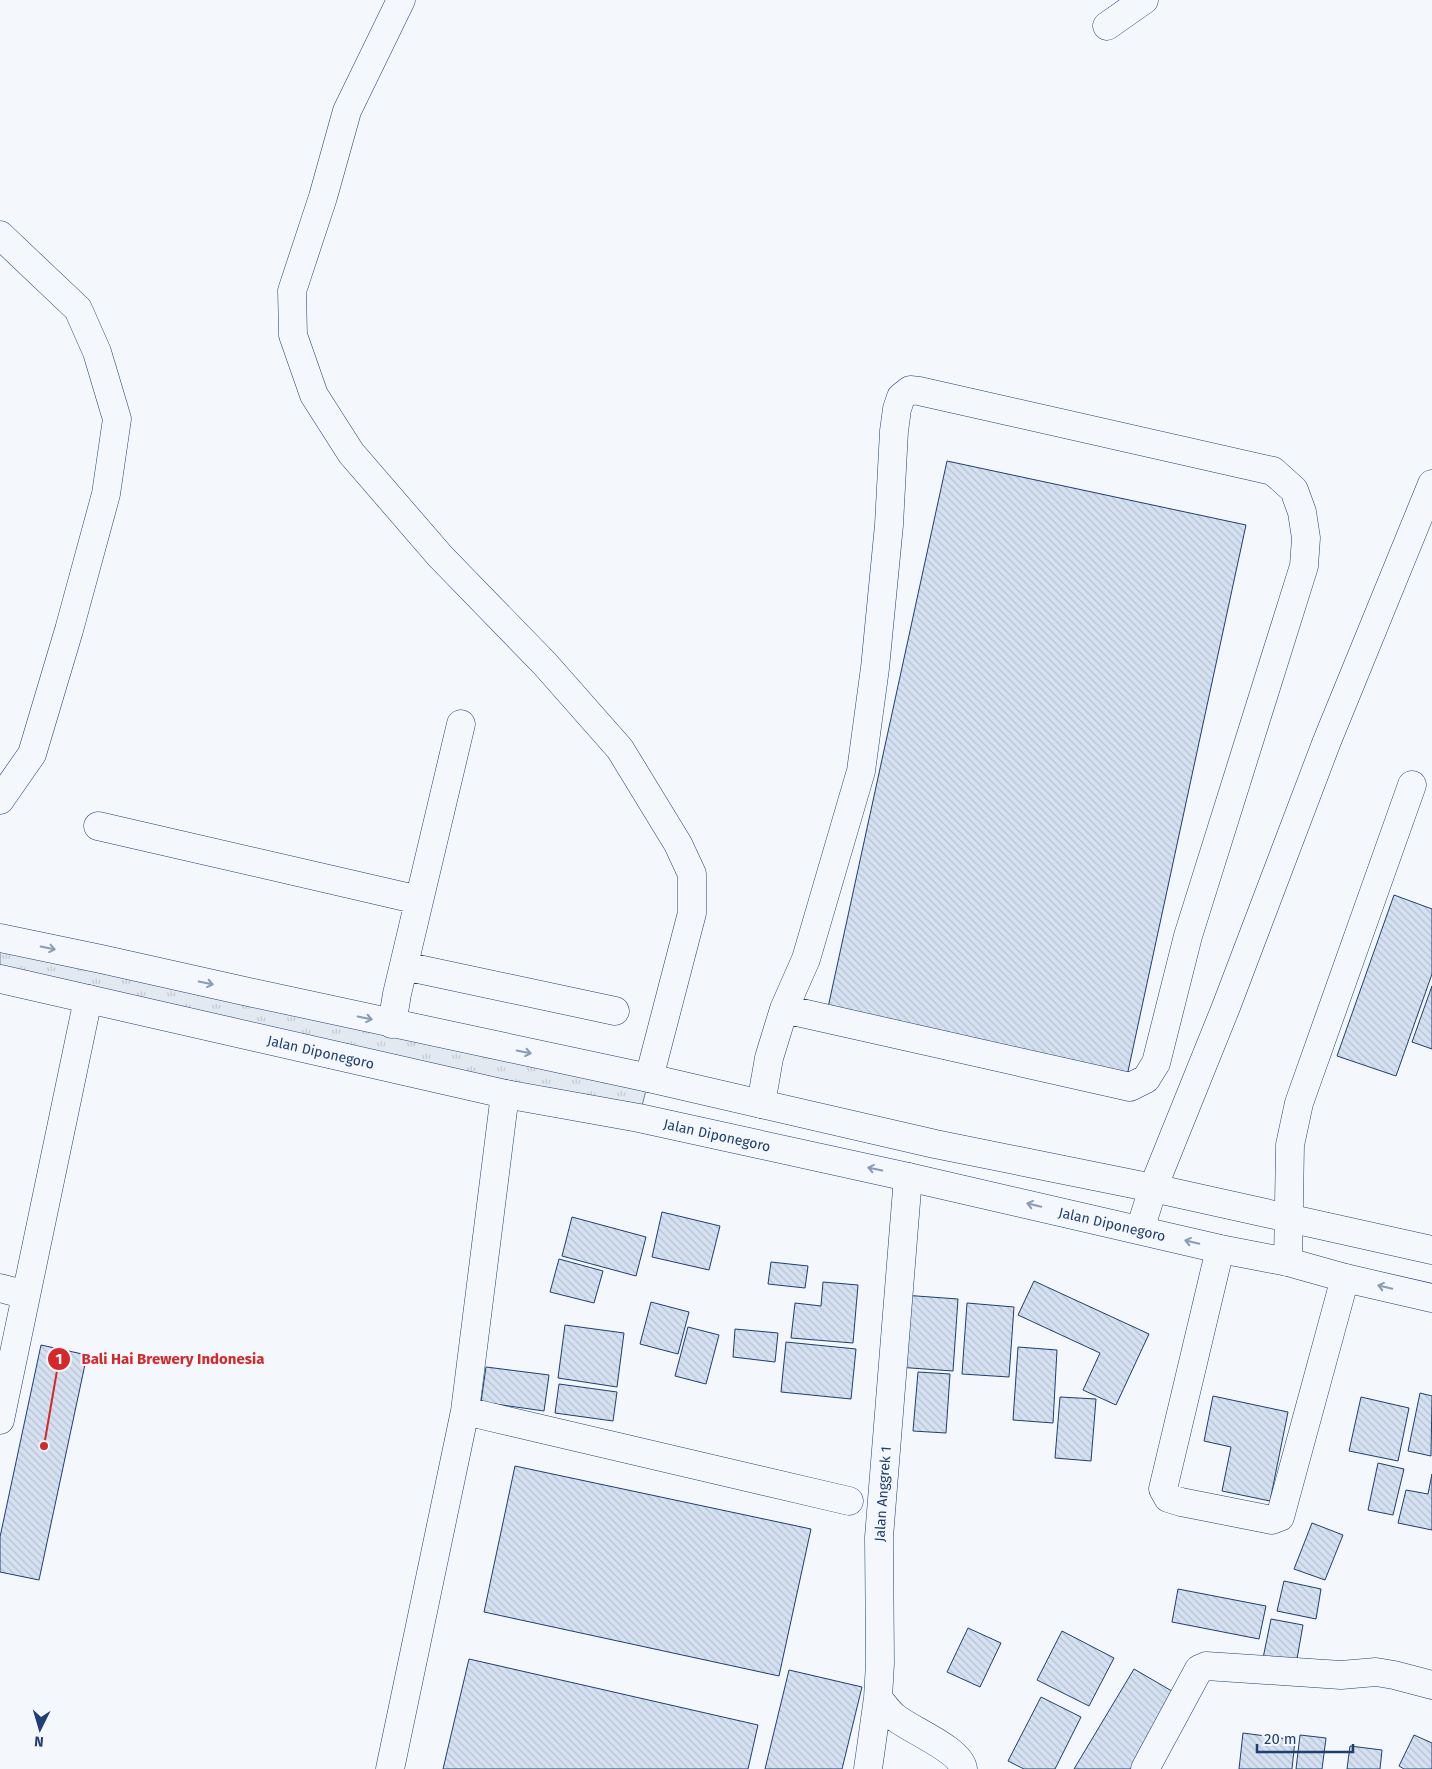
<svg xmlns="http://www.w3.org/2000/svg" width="1432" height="1769" viewBox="0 0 1432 1769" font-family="'Fira Sans',sans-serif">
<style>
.grass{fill:url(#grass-tufts);stroke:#687fa3}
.building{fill:url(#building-back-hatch);stroke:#1d3f73}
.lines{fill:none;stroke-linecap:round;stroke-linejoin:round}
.minor-casing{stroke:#1d3f73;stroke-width:29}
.highway-casing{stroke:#1d3f73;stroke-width:29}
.minor{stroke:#f4f7fb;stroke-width:28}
.highway{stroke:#f4f7fb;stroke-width:28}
.oneway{stroke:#889bb7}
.labels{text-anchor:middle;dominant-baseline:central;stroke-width:4;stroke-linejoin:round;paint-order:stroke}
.street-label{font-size:14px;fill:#1d3f73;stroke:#f4f7fb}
.leader{fill:none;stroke:#d62828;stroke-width:2}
.callout-dot{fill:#d62828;stroke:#f4f7fb;stroke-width:2}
.mark-label{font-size:15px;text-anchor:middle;font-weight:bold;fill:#fff}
.callout-label{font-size:15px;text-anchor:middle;font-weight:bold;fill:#d62828;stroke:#f4f7fb;stroke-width:4;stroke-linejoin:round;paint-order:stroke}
</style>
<defs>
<pattern id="grass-tufts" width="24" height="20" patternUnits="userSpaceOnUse" patternTransform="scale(1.25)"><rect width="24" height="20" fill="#e3e9f0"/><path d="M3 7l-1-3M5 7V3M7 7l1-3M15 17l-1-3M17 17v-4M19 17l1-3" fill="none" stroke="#c2c9d1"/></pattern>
<pattern id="building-back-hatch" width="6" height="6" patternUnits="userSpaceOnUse" patternTransform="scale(1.25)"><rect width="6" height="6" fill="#d5e0f0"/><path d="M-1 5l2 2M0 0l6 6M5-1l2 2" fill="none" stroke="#b6c1d1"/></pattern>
</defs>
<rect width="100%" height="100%" fill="#f4f7fb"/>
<!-- grass -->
<path class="grass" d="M0 938 649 1078 639 1118 0 980Z"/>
<!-- building -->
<path class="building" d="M947 461 1246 525 1127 1076 827 1012Z
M1394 895 1432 909V974L1396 1076 1337 1056Z
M1432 986V1049L1412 1042Z
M662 1212 720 1226 709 1270 652 1257Z
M572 1217 646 1237 636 1276 562 1256Z
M559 1259 603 1271 594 1303 550 1292Z
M771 1262 808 1266 805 1288 768 1284Z
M1034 1281 1149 1334 1116 1405 1083 1390 1100 1353 1018 1315Z
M823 1282 858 1285 853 1343 791 1338 795 1303 821 1306Z
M903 1295 958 1299 953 1371 897 1367Z
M651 1302 689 1312 678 1354 640 1344Z
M967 1303 1014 1307 1009 1377 962 1374Z
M565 1325 624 1333 617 1387 558 1378Z
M688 1327 719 1335 706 1384 675 1376Z
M735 1329 778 1333 775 1362 733 1357Z
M786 1342 856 1349 851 1399 781 1392Z
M41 1345 87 1355 39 1580 0 1572V1537Z
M1018 1347 1057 1350 1053 1423 1013 1420Z
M486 1367 549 1375 544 1411 481 1402Z
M918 1372 950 1374 946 1433 913 1431Z
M559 1384 617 1392 613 1421 555 1413Z
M1420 1393 1432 1396 1431 1456 1408 1451Z
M1213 1396 1288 1412 1270 1501 1222 1491 1231 1447 1204 1441Z
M1060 1397 1096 1399 1091 1461 1055 1458Z
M1361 1397 1409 1408 1398 1461 1349 1451Z
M1378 1463 1404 1469 1393 1515 1368 1510Z
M515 1466 811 1529 779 1676 484 1612Z
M1432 1474V1530L1398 1523 1406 1490 1428 1494Z
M1312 1523 1343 1535 1325 1580 1294 1569Z
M1284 1581 1321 1589 1316 1619 1277 1611Z
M1178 1589 1266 1606 1259 1639 1172 1622Z
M1271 1619 1303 1625 1295 1670 1262 1663Z
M968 1628 1001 1643 980 1687 947 1672Z
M1062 1631 1114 1658 1089 1706 1037 1680Z
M469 1659 758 1725 748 1769H443Z
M1134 1669 1177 1694 1132 1769H1074Z
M789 1670 862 1687 842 1769H765Z
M1041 1697 1081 1717 1055 1769H1024L1008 1761Z
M1243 1733 1295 1740 1292 1769H1239Z
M1300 1735 1326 1738 1322 1769H1296Z
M1414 1735 1432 1743V1769H1404L1399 1766Z
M1350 1746 1382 1750 1380 1769H1347Z"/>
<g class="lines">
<!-- minor casing -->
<g class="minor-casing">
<path id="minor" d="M401 0 347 111 323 197 292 291 293 335 314 395 351 453 440 556 545 664 620 749 678 844 692 874V913L649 1078
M1107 26 1144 0
M0 235 78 309 97 352 117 419 106 494 69 630 32 754 0 800
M98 826 419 900
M404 966 615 1011
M392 1024 397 994 461 724
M505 1094 465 1411 849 1501
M761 1104 769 1058 784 1009 806 959 861 771 875 668 889 525 894 431 897 409 901 397 910 390 919 391 1273 471 1294 490 1302 512 1306 538 1304 566 1188 936 1156 1063 1146 1079 1130 1087 784 1009
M908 1177 879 1537 880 1663 878 1698C884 1705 889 1713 896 1718 911 1730 961 1750 963 1769
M1140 1230 1153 1188 1226 1007 1327 741 1432 484
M1220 1249 1163 1489 1168 1498 1181 1502 1272 1520 1280 1517 1345 1278
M1288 1262 1290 1145 1299 1103 1412 785
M0 1288 26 1295
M0 1420 88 999
M390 1769 465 1411
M868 1769 878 1698
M1145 1769 1199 1669 1206 1666 1341 1675 1376 1672 1394 1675 1432 1685"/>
</g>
<!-- highway casing -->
<g class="highway-casing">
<g id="highway">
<path d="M0 938 101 959 244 991 649 1078 935 1144 1153 1188 1432 1250"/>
<path id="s1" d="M0 979 505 1094 639 1118 908 1177 1220 1249 1288 1262 1345 1278 1432 1298"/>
</g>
</g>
<!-- minor -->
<use href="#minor" class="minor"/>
<!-- highway -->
<use href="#highway" class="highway"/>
</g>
<!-- one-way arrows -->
<defs><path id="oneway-shaft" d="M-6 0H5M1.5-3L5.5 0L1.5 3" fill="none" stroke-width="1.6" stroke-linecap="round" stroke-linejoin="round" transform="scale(1.25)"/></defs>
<g class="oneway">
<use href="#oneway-shaft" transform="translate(48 948) rotate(11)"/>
<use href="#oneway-shaft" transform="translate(206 983) rotate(12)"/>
<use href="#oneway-shaft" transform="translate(365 1018) rotate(12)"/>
<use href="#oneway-shaft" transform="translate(524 1052) rotate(12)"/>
<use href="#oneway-shaft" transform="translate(875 1169) rotate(-168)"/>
<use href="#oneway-shaft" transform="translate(1034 1205) rotate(-167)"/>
<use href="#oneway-shaft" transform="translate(1192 1242) rotate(-167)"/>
<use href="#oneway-shaft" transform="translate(1385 1287) rotate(-167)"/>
</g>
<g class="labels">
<!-- street labels -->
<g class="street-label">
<text stroke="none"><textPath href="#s1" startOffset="329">Jalan Diponegoro</textPath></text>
<text stroke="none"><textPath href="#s1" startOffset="734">Jalan Diponegoro</textPath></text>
<text stroke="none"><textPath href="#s1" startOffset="1139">Jalan Diponegoro</textPath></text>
<text transform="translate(883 1494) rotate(-86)">Jalan Anggrek 1</text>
</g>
</g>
<!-- callouts -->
<path class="leader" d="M44 1446L59 1359"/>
<g class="callout-dot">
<circle cx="44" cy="1446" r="5"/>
<circle cx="59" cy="1359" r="12"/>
</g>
<g class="mark-label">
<text x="59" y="1364">1</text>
</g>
<g class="callout-label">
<text x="173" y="1364">Bali Hai Brewery Indonesia</text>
</g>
<!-- north arrow -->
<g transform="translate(40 1729) rotate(185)" stroke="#f4f7fb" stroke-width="4" paint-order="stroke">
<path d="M0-4L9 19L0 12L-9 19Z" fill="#1d3f73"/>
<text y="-8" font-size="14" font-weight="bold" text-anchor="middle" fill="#1d3f73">N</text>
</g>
<!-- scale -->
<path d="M1257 1744v8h96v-8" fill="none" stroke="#1d3f73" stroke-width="2.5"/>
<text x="1264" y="1744" font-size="15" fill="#1d3f73" stroke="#f4f7fb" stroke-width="4" paint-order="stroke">20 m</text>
</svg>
